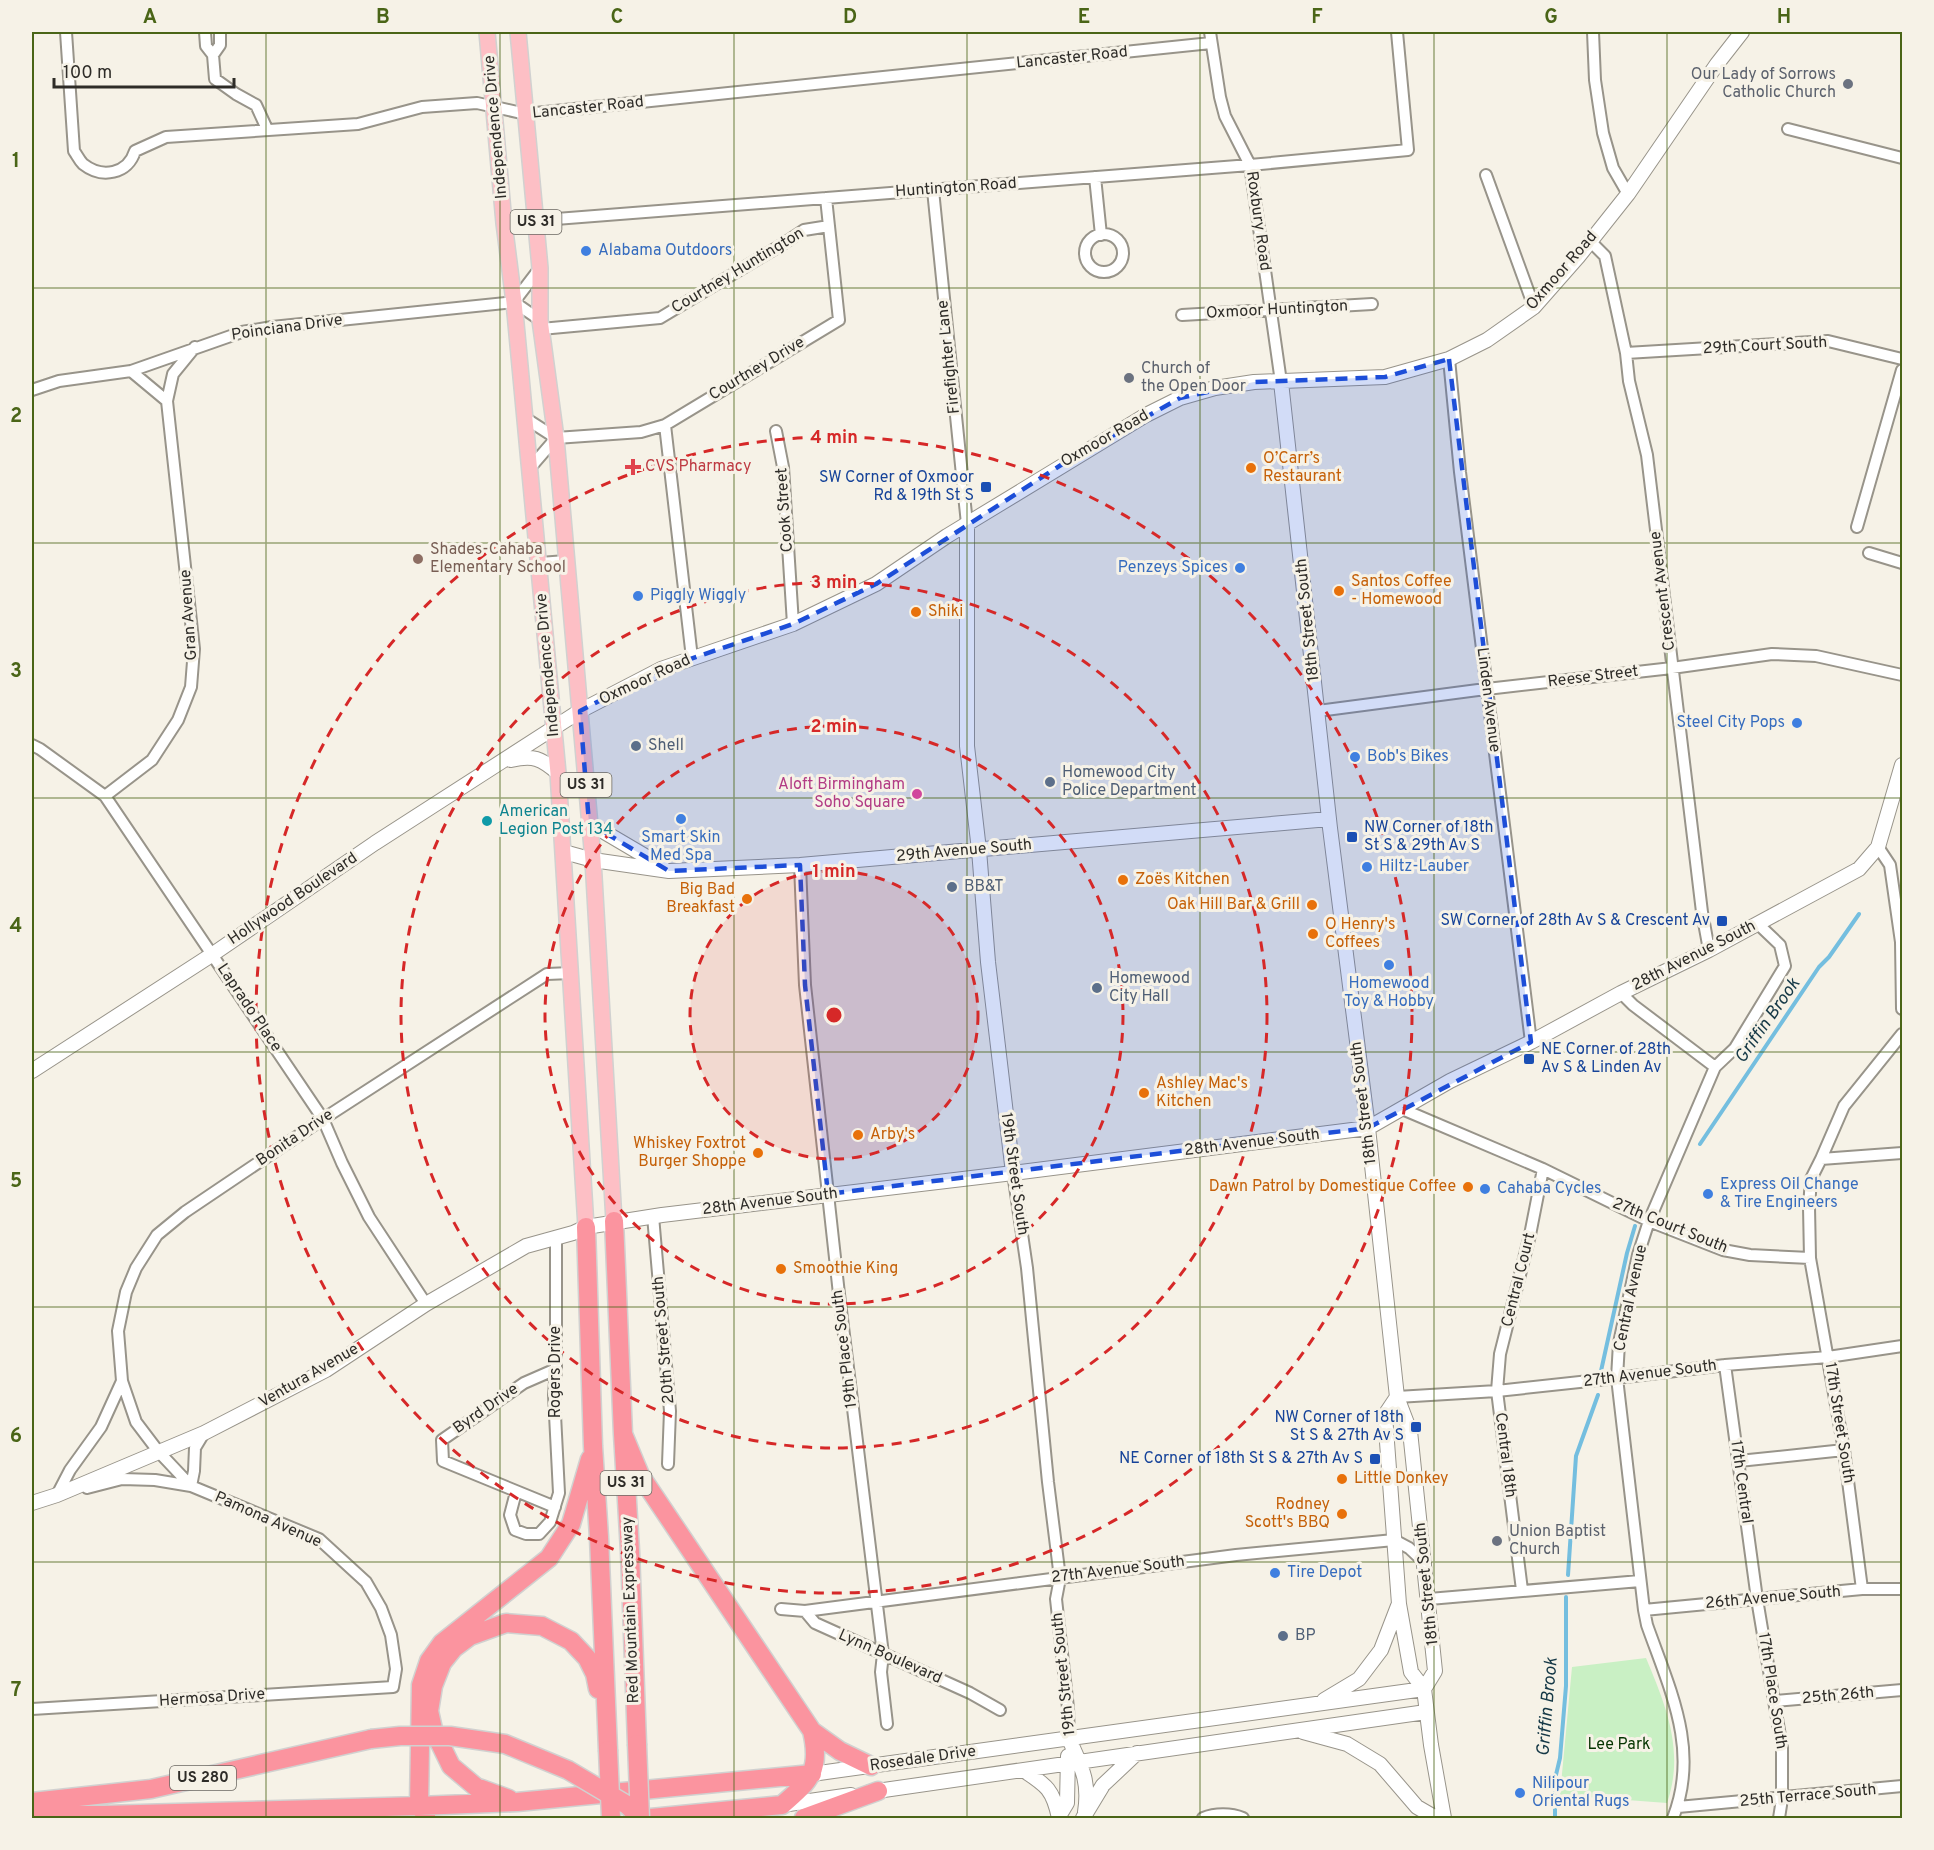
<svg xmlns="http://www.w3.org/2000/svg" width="1934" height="1850" viewBox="0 0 1934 1850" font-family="Overpass,sans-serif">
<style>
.green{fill:#c9f0c4}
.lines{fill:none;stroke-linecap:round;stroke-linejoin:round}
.stream{stroke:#74bedf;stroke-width:4}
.street-casing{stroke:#98948a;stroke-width:14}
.secondary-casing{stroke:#98948a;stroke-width:16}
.primary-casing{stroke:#d1d1d0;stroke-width:18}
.highway-casing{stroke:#d1d1d0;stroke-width:21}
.street{stroke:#fff;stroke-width:10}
.secondary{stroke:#fff;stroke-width:14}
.primary{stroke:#fdbfc5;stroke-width:15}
.highway{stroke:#fb949f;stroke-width:18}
.highway-bridge-casing{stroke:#d1d1d0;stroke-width:21;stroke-linecap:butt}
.highway-bridge{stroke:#fb949f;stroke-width:18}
.marked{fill:#1d4ed8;fill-opacity:0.2;stroke:#1d4ed8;stroke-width:4.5;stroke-dasharray:12 8;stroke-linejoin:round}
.grid{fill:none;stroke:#4a6517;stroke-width:1.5;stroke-opacity:0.55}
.ring{fill:none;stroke:#d62828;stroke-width:3;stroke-dasharray:10 8}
.worship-dot{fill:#6b7280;stroke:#f6f2e7;stroke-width:2}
.shop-dot{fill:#3f7fe0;stroke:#f6f2e7;stroke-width:2}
.health-dot{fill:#e0444e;stroke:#f6f2e7;stroke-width:2}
.food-dot{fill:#e8710a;stroke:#f6f2e7;stroke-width:2}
.transit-dot{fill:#1a4fb4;stroke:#f6f2e7;stroke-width:2}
.education-dot{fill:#8d6e63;stroke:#f6f2e7;stroke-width:2}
.service-dot{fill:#5c6f8a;stroke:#f6f2e7;stroke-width:2}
.hotel-dot{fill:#d1479c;stroke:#f6f2e7;stroke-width:2}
.culture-dot{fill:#0f9aa8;stroke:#f6f2e7;stroke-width:2}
.labels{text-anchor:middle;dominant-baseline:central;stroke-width:6;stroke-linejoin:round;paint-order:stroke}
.shield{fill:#f6f2e7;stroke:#6a6761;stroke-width:1.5}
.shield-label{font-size:15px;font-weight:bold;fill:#2e2c28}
.street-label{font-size:16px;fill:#2e2c28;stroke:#f6f2e7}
.worship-label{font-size:16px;fill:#5b616d;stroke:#f6f2e7;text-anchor:start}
.shop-label{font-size:16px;fill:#366cbe;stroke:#f6f2e7;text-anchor:start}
.food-label{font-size:16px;fill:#c56008;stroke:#f6f2e7;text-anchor:start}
.health-label{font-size:16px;fill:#be3a42;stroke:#f6f2e7;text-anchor:start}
.transit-label{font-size:16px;fill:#164399;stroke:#f6f2e7;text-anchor:end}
.education-label{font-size:16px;fill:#785e54;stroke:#f6f2e7;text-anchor:start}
.service-label{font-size:16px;fill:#4e5e75;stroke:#f6f2e7;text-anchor:start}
.hotel-label{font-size:16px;fill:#b23c85;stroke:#f6f2e7;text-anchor:end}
.culture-label{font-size:16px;fill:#0d838f;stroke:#f6f2e7;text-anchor:start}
.park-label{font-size:16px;fill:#043400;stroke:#f6f2e7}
.water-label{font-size:18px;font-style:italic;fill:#153846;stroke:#f6f2e7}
.centre{fill:#d62828;stroke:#f6f2e7;stroke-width:3}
.ring-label{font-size:18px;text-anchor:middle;font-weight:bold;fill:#d62828;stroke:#f6f2e7;stroke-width:6;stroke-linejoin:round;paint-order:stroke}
.neatline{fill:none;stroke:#4a6517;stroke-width:2}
.grid-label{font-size:20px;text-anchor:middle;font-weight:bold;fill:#4a6517}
</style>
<rect width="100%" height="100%" fill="#f6f2e7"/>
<!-- green -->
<path class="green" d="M1646 1658C1666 1706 1685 1751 1667 1803L1560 1795 1572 1667Z"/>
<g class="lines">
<!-- stream -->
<path class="stream" d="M1700 1144 1819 967 1829 957 1859 914
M1601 1371 1627 1253 1635 1226
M1568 1575 1576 1456 1598 1395
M1555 1818V1779L1560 1758 1566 1686V1597"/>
<!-- street casing -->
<g class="street-casing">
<path id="street" d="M66 32 74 151C77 155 79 160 83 164 102 179 128 174 135 151L166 137 358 124 422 107 477 103 526 114 1211 43
M205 32 206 46 213 55 215 79 236 94 256 105 267 129
M1210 32 1220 97 1225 116 1250 165 1281 382
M1593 32 1595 80 1603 133 1613 168 1628 194
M213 55 220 45V32
M1788 129 1902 158
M1486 175 1534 307
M1095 177 1101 235
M933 190 967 524
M504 223 1250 165 1408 150 1397 32
M1085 253a19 19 0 1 1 38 0a19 19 0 1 1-38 0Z
M1590 241 1605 256 1626 353 1629 381 1647 455 1702 912 1709 950
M514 302 540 268
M1182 315 1372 304
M541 329 660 318 783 244 804 230 829 226
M1626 353 1828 341 1902 359
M1449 359 1460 472 1531 1042
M32 390 59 381 131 371 242 332 272 327 514 302 540 320
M167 401 173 374 195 347
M525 418 556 438 641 432 665 425 839 320 826 198
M665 425 692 658
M776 431 783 467 793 624
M530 468 556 438
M1857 527 1902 370
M1869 553 1902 563
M540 563 566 561
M1318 711 1478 690 1672 668 1772 654 1816 656 1902 675
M32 745 40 749 105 796 323 1119 342 1163 369 1217 426 1304
M105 796 152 760 178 720 191 687 194 649 167 401 131 371
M1878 847 1890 865 1901 942 1902 1009
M800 865 805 985 839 1294 883 1654 881 1672 887 1724
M1621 993 1633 1005 1715 1067
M1402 1109 1543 1169 1649 1221 1723 1250 1750 1255 1810 1258 1809 1207 1811 1179 1821 1159 1902 1153
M1821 1159 1844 1106 1902 1034
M1013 1173 1027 1268 1048 1482 1060 1578 1056 1599 1068 1708 1069 1739
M653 1216 670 1411 668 1464
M1810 1258 1844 1450 1862 1589
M1725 1365 1757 1599 1782 1748V1799L1779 1818
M1397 1397 1497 1391 1617 1378 1725 1365 1828 1357 1902 1346
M1739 1461 1844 1450
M191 1486 158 1451 136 1422 122 1381 118 1331 126 1292 136 1268 157 1235 185 1212 323 1119 547 974 571 973
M191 1486 194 1471 195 1448 204 1433
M516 1492 510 1515 515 1530 526 1534H539L550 1522 559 1493 554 1395 556 1369V1237
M57 1495 70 1470 101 1427 122 1381
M555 1507 443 1461 442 1440 524 1383 556 1369
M1522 1590 1497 1391 1500 1354 1530 1235 1543 1169
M1429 1599 1640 1581
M781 1609 805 1611 815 1623 970 1693 1000 1710
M1644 1610 1862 1589H1902
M805 1611 1236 1555 1394 1540 1409 1548 1425 1563
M1774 1701 1902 1690
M32 1709 393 1687 396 1669 391 1635 381 1608 366 1582 319 1539 191 1486 155 1480 122 1479 87 1488
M1678 1807 1902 1786
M1203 1818C1215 1813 1231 1813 1243 1818
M1673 1818C1700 1750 1670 1690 1647 1625L1644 1610 1617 1378 1619 1343 1638 1255 1649 1221 1715 1067 1735 1048 1785 966 1780 945 1758 924"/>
</g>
<!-- secondary casing -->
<g class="secondary-casing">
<path id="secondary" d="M1281 382 1330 828 1368 1128 1397 1397 1410 1431 1435 1671 1424 1689 1431 1745 1444 1818
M967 524V746L979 850 988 962 1013 1173
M511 760C533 755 541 758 558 773
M589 823 662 866
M564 852 593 860 669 871 800 865 1329 819
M32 1071 213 954 375 843 580 711 661 669 793 624 876 584 947 536 1146 415 1180 398 1215 388 1254 382 1385 377 1449 359 1487 340 1534 307 1578 257 1628 194 1717 64 1742 32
M1397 1397 1385 1415 1399 1604 1411 1672 1424 1689
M32 1503 57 1495 204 1433 326 1370 426 1304 526 1246 573 1233 586 1227 662 1215 1013 1173 1368 1128 1450 1081 1531 1042 1621 993 1709 950 1859 869 1878 847 1902 765
M1324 1700 1359 1679 1381 1650 1398 1606
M1303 1732 1347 1744 1380 1764 1417 1807 1436 1818
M1069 1739C1081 1766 1090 1781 1085 1812
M1023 1770C1046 1785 1053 1789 1059 1818
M812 1774 1424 1689
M870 1792 1426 1712
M782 1805 851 1795
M1058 1818 1067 1803 1068 1756
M1083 1818 1103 1785 1137 1753"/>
</g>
<!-- primary casing -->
<g class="primary-casing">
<path id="primary" d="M487 32 504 223 514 302 558 773 586 1227
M518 32 540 268V320L556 438 593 860 614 1221"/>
</g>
<!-- highway casing -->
<g class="highway-casing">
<path id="highway" d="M614 1221 623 1434 630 1551 637 1744
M586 1227 593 1446 599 1537 608 1750
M623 1434 640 1475 812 1731C821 1770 811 1780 782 1805L651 1818
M812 1731 840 1751 871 1766
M509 1799 476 1787 451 1766 433 1729 429 1711 433 1686 442 1663 454 1648 470 1636 506 1623 542 1626 571 1641 587 1658 595 1674 598 1689
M32 1802 151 1789 371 1739
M32 1815H104L419 1806 517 1802 812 1774
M426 1815 419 1806 421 1685 429 1661 442 1643 549 1558 571 1524 590 1459
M804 1818 878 1791"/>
</g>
<!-- street -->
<use href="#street" class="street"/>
<!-- secondary -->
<use href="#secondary" class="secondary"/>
<!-- primary -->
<use href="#primary" class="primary"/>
<!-- highway -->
<use href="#highway" class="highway"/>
<!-- highway-bridge casing -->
<g class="highway-bridge-casing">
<path id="highway-bridge" d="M371 1739 400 1736H450L505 1744 568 1770 627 1805 640 1818
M637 1744 640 1818
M608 1750 611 1818"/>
</g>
<!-- highway-bridge -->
<use href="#highway-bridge" class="highway-bridge"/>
</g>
<!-- marked area -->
<path class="marked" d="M1449 359 1531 1042 1368 1128 828 1194 805 985 800 865 669 871 589 823 580 711 661 669 793 624 876 584 1064 463 1180 398 1254 382 1385 377Z"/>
<!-- grid -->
<path class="grid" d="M266 32V1818M500 32V1818M734 32V1818M967 32V1818M1200 32V1818M1434 32V1818M1667 32V1818M32 288H1902M32 543H1902M32 798H1902M32 1052H1902M32 1307H1902M32 1562H1902"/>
<!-- distance rings -->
<circle cx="834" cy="1015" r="144" fill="#d62828" fill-opacity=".12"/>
<g class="ring">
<circle cx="834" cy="1015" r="144"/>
<circle cx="834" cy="1015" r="289"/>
<circle cx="834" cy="1015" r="433"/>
<circle cx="834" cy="1015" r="578"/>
</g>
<!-- markers -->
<g class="worship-dot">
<circle cx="1848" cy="84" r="6"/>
<circle cx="1129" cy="378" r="6"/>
<circle cx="1497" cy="1541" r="6"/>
</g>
<g class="shop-dot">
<circle cx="586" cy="251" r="6"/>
<circle cx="1240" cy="568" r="6"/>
<circle cx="638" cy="596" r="6"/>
<circle cx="1797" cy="723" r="6"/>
<circle cx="1355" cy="757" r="6"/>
<circle cx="681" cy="819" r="6"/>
<circle cx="1367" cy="867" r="6"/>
<circle cx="1389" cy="965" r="6"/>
<circle cx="1485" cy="1189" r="6"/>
<circle cx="1708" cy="1194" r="6"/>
<circle cx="1275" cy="1573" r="6"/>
<circle cx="1520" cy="1793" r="6"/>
</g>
<path class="health-dot" d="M630 458h6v6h6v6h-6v6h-6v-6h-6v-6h6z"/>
<g class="food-dot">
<circle cx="1251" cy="468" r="6"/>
<circle cx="1339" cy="591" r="6"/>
<circle cx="916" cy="612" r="6"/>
<circle cx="1123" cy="880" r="6"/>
<circle cx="747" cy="899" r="6"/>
<circle cx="1312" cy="905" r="6"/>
<circle cx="1313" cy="934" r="6"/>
<circle cx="1144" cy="1093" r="6"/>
<circle cx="858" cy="1135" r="6"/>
<circle cx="758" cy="1153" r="6"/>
<circle cx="1468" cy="1187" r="6"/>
<circle cx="781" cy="1269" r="6"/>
<circle cx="1342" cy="1479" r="6"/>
<circle cx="1342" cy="1514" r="6"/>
</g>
<g class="transit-dot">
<rect x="980" y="481" width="12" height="12" rx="3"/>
<rect x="1346" y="831" width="12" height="12" rx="3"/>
<rect x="1716" y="915" width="12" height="12" rx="3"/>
<rect x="1523" y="1053" width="12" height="12" rx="3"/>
<rect x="1410" y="1421" width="12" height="12" rx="3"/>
<rect x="1369" y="1453" width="12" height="12" rx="3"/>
</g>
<circle class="education-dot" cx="418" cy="559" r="6"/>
<g class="service-dot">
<circle cx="636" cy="746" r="6"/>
<circle cx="1050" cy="782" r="6"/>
<circle cx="952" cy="887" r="6"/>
<circle cx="1097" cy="988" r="6"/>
<circle cx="1283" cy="1636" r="6"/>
</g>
<circle class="hotel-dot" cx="917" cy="794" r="6"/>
<circle class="culture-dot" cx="487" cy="821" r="6"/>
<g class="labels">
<!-- shield labels -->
<g class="shield">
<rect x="510.5" y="210" width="51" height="24" rx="4.5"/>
<rect x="560.5" y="773" width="51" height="24" rx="4.5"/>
<rect x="600.5" y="1471" width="51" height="24" rx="4.5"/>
<rect x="170" y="1766" width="66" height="24" rx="4.5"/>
</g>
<g class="shield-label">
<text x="536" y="222">US 31</text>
<text x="586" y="785">US 31</text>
<text x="626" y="1483">US 31</text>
<text x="203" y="1778">US 280</text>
</g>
<!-- street labels -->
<g class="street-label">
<text transform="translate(1072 58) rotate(-6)">Lancaster Road</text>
<text transform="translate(588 108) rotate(-6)">Lancaster Road</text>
<text transform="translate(496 127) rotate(-95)">Independence Drive</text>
<text transform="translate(956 188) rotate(-4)">Huntington Road</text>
<text transform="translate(1258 221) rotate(82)">Roxbury Road</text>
<text transform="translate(738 271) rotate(-31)">Courtney Huntington</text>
<text transform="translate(1562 271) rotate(-49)">Oxmoor Road</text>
<text transform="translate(1277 310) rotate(-3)">Oxmoor Huntington</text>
<text transform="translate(287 328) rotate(-8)">Poinciana Drive</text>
<text transform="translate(1765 346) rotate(-3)">29th Court South</text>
<text transform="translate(949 357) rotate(-96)">Firefighter Lane</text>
<text transform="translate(757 369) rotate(-31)">Courtney Drive</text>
<text transform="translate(1105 439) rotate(-30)">Oxmoor Road</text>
<text transform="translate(785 510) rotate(-94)">Cook Street</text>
<text transform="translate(1663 591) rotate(-97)">Crescent Avenue</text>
<text transform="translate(189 615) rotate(-94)">Gran Avenue</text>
<text transform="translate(1308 620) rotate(-96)">18th Street South</text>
<text transform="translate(548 665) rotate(-95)">Independence Drive</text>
<text transform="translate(1593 677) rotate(-7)">Reese Street</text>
<text transform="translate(645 680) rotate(-25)">Oxmoor Road</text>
<text transform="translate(1488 700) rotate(83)">Linden Avenue</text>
<text transform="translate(964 851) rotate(-5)">29th Avenue South</text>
<text transform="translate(293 899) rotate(-34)">Hollywood Boulevard</text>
<text transform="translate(1694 956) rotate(-27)">28th Avenue South</text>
<text transform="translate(249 1008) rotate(56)">Laprado Place</text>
<text transform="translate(1364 1103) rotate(-97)">18th Street South</text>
<text transform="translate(295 1138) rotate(-34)">Bonita Drive</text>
<text transform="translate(1252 1143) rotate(-7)">28th Avenue South</text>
<text transform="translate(1014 1174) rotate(82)">19th Street South</text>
<text transform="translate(770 1202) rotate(-7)">28th Avenue South</text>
<text transform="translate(1670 1226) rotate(22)">27th Court South</text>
<text transform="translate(1519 1280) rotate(-76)">Central Court</text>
<text transform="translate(1631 1298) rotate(-78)">Central Avenue</text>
<text transform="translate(664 1340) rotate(-95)">20th Street South</text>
<text transform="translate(845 1349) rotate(-97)">19th Place South</text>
<text transform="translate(556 1372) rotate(-90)">Rogers Drive</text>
<text transform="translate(1650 1374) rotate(-7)">27th Avenue South</text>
<text transform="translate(309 1376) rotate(-30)">Ventura Avenue</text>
<text transform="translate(486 1409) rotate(-35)">Byrd Drive</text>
<text transform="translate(1839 1423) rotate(81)">17th Street South</text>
<text transform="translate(1505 1455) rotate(83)">Central 18th</text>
<text transform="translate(1741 1482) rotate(82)">17th Central</text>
<text transform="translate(268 1520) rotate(24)">Pamona Avenue</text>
<text transform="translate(1118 1570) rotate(-7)">27th Avenue South</text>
<text transform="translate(1427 1584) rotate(-96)">18th Street South</text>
<text transform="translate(1773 1598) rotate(-5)">26th Avenue South</text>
<text transform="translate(631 1610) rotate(-92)">Red Mountain Expressway</text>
<text transform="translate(890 1657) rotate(24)">Lynn Boulevard</text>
<text transform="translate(1064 1674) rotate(-96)">19th Street South</text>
<text transform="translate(1772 1691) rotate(81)">17th Place South</text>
<text transform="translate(1838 1696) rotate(-5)">25th 26th</text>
<text transform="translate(212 1698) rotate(-4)">Hermosa Drive</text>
<text transform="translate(923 1759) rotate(-8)">Rosedale Drive</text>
<text transform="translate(1808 1796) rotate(-5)">25th Terrace South</text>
</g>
<!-- worship labels -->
<g class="worship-label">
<text x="1836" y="75" text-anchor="end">Our Lady of Sorrows<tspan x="1836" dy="18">Catholic Church</tspan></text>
<text x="1141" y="369">Church of<tspan x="1141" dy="18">the Open Door</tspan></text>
<text x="1509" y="1532">Union Baptist<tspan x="1509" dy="18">Church</tspan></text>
</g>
<!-- shop labels -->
<g class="shop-label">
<text x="598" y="251">Alabama Outdoors</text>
<text x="1228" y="568" text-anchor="end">Penzeys Spices</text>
<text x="650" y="596">Piggly Wiggly</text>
<text x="1785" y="723" text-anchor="end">Steel City Pops</text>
<text x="1367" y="757">Bob's Bikes</text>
<text x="681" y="838" text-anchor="middle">Smart Skin<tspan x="681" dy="18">Med Spa</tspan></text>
<text x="1379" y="867">Hiltz-Lauber</text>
<text x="1389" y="984" text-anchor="middle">Homewood<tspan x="1389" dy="18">Toy &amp; Hobby</tspan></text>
<text x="1720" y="1185">Express Oil Change<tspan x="1720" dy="18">&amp; Tire Engineers</tspan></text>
<text x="1497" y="1189">Cahaba Cycles</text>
<text x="1287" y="1573">Tire Depot</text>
<text x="1532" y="1784">Nilipour<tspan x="1532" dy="18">Oriental Rugs</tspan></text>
</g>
<!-- food labels -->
<g class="food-label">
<text x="1263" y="459">O’Carr’s<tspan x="1263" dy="18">Restaurant</tspan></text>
<text x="1351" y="582">Santos Coffee<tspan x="1351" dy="18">- Homewood</tspan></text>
<text x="928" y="612">Shiki</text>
<text x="1135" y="880">Zoës Kitchen</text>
<text x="735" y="890" text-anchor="end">Big Bad<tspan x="735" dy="18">Breakfast</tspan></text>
<text x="1300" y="905" text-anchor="end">Oak Hill Bar &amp; Grill</text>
<text x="1325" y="925">O Henry's<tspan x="1325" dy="18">Coffees</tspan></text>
<text x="1156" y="1084">Ashley Mac's<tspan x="1156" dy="18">Kitchen</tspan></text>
<text x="870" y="1135">Arby's</text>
<text x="746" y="1144" text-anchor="end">Whiskey Foxtrot<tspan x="746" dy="18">Burger Shoppe</tspan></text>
<text x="1456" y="1187" text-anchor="end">Dawn Patrol by Domestique Coffee</text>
<text x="793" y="1269">Smoothie King</text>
<text x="1354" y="1479">Little Donkey</text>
<text x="1330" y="1505" text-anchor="end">Rodney<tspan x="1330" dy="18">Scott's BBQ</tspan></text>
</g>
<!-- health labels -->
<g class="health-label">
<text x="645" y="467">CVS Pharmacy</text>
</g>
<!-- transit labels -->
<g class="transit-label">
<text x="974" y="478">SW Corner of Oxmoor<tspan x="974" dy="18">Rd &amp; 19th St S</tspan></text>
<text x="1364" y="828" text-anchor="start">NW Corner of 18th<tspan x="1364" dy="18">St S &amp; 29th Av S</tspan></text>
<text x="1710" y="921">SW Corner of 28th Av S &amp; Crescent Av</text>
<text x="1541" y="1050" text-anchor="start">NE Corner of 28th<tspan x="1541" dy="18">Av S &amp; Linden Av</tspan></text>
<text x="1404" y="1418">NW Corner of 18th<tspan x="1404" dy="18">St S &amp; 27th Av S</tspan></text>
<text x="1363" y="1459">NE Corner of 18th St S &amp; 27th Av S</text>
</g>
<!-- education labels -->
<g class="education-label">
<text x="430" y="550">Shades-Cahaba<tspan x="430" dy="18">Elementary School</tspan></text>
</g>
<!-- service labels -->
<g class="service-label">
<text x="648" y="746">Shell</text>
<text x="1062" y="773">Homewood City<tspan x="1062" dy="18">Police Department</tspan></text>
<text x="964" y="887">BB&amp;T</text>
<text x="1109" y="979">Homewood<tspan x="1109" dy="18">City Hall</tspan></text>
<text x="1295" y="1636">BP</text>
</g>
<!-- hotel labels -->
<g class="hotel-label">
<text x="905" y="785">Aloft Birmingham<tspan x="905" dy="18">Soho Square</tspan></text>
</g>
<!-- culture labels -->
<g class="culture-label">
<text x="499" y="812">American<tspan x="499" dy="18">Legion Post 134</tspan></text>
</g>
<!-- park labels -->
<g class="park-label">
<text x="1619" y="1745">Lee Park</text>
</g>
<!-- water labels -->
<g class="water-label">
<text transform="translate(1768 1021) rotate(-55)">Griffin Brook</text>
<text transform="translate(1548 1707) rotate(-85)">Griffin Brook</text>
</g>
</g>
<circle cx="834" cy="1015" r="9" class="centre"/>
<g class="ring-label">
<text x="834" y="443">4 min</text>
<text x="834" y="588">3 min</text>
<text x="834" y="732">2 min</text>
<text x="834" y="877">1 min</text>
</g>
<!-- border -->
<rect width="1934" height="1850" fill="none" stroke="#f6f2e7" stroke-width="66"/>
<!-- scale -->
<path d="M54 78v9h180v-9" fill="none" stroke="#2e2c28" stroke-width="3"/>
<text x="63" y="78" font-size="18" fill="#2e2c28" stroke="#f6f2e7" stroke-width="4.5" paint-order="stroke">100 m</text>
<rect x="33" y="33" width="1868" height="1784" class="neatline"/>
<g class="grid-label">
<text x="150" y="23">A</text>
<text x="383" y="23">B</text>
<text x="617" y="23">C</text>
<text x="850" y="23">D</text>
<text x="1084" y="23">E</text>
<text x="1317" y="23">F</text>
<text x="1551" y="23">G</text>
<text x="1784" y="23">H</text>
<text x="16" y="167">1</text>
<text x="16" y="422">2</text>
<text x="16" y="677">3</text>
<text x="16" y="932">4</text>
<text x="16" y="1187">5</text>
<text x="16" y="1442">6</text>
<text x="16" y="1696">7</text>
</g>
</svg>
